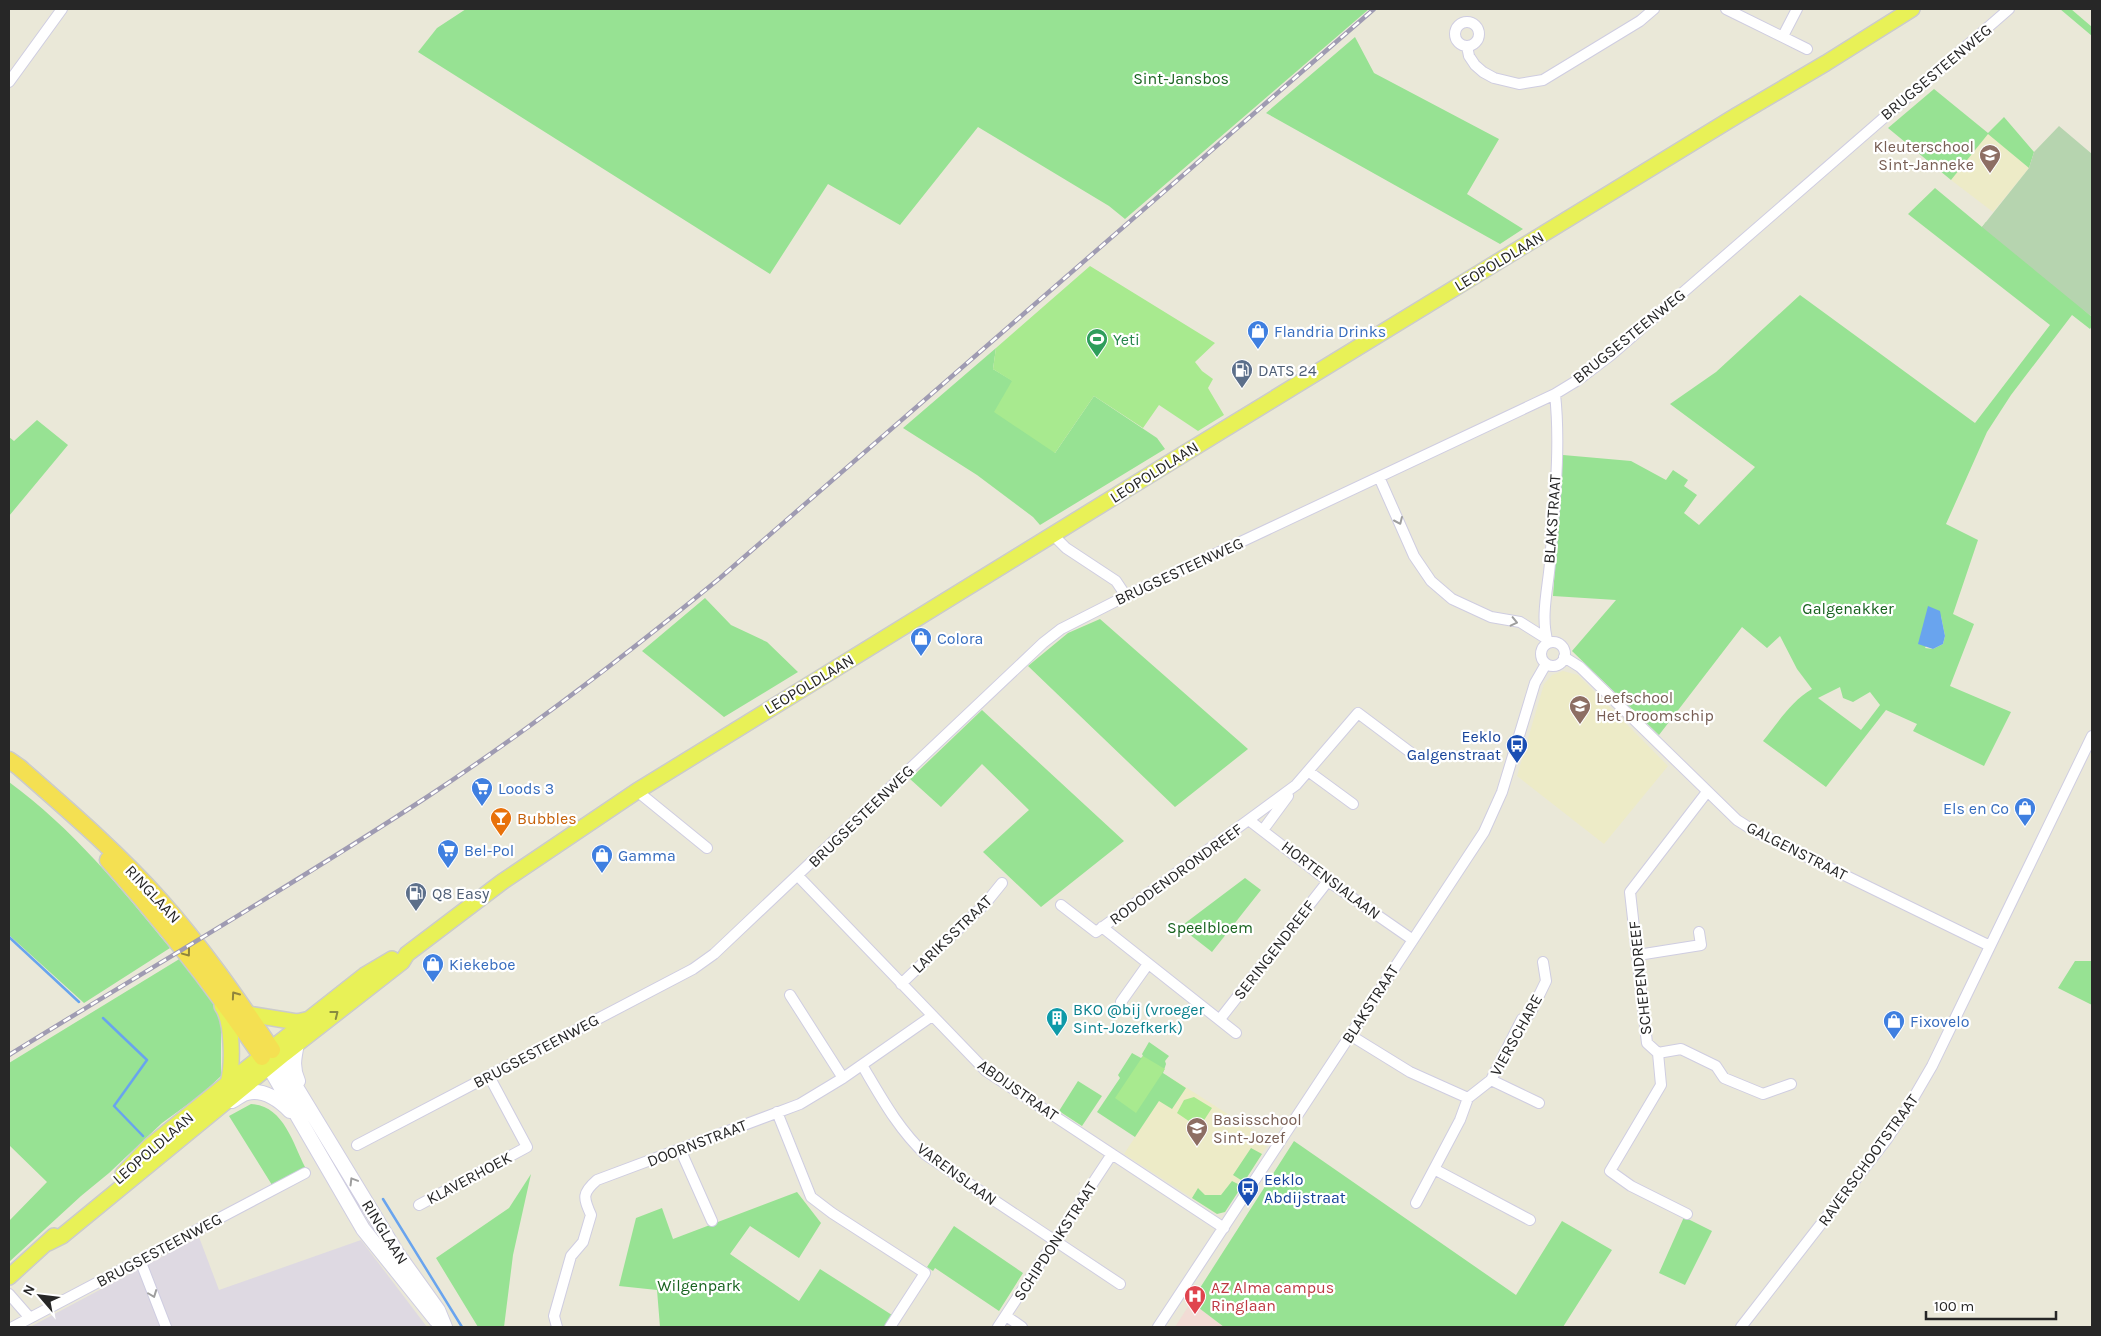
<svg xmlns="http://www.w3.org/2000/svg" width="2101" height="1336" viewBox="0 0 2101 1336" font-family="Karla,sans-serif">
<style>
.industrial{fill:#ded9e2}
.education{fill:#edebc7}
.medical{fill:#f2dcd5}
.green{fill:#97e293;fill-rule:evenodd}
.cemetery{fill:#b6d4af}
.pitch{fill:#a8ea8f}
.water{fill:#69a4ee}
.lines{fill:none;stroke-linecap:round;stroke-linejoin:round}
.stream{stroke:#69a4ee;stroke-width:2.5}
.minor-casing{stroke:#cfcde1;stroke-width:12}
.secondary-casing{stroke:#cfcde1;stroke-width:16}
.primary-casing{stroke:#cbcbcb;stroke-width:18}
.trunk-casing{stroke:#cbcbcb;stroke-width:19}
.minor{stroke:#fff;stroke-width:10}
.secondary{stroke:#fff;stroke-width:14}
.primary{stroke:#e8f157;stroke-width:15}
.trunk{stroke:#f4e052;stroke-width:16}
.rail-casing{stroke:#9f9bb2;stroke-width:4.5}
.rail{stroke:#fff;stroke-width:2.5;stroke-dasharray:8;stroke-linecap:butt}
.oneway{stroke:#9e9e9e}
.oneway2{stroke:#8e843c}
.oneway3{stroke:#888c3f}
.labels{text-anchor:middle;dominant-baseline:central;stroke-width:4.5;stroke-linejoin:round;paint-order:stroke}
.street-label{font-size:16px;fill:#272727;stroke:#fff}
.park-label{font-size:16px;fill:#18631f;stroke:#fff}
.education-label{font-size:16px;fill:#785e54;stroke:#fff;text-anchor:start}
.shop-label{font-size:16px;fill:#366cbe;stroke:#fff;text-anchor:start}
.leisure-label{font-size:16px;fill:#27864d;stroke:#fff;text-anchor:start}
.service-label{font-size:16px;fill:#4e5e75;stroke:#fff;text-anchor:start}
.transit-label{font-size:16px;fill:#164399;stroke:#fff;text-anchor:end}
.food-label{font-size:16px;fill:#c56008;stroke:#fff;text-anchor:start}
.culture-label{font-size:16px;fill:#0d838f;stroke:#fff;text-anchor:start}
.health-label{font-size:16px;fill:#be3a42;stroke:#fff;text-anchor:start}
</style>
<rect width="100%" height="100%" fill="#eae8d8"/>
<!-- industrial -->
<path class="industrial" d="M199 1237 219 1290 361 1240 427 1327H30Z"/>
<!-- education -->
<path class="education" d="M1988 133 2029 168 1993 212 1951 180Z
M1563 671 1578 675 1668 766 1604 844 1517 776 1544 684 1552 675Z
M1173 1079 1270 1141 1225 1212 1217 1214 1124 1154Z"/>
<!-- medical -->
<path class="medical" d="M1191 1302 1224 1327H1175Z"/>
<!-- green -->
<path class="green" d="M466 9H1369L1125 219 1109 206 978 127 900 225 828 184 770 274 418 52 437 28Z
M2060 9H2071L2092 27V36Z
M1355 37 1374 73 1499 139 1467 194 1523 229 1500 244 1266 113Z
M1934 89 1988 133 2004 117 2034 152 2029 168 1988 134 1951 180 1888 128Z
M1935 188 1982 227 1986 222 2092 317V326L2090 329 2072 315 2011 395 1987 432 1946 524 1978 540 1953 614 1974 624 1950 686 2011 712 1984 766 1913 731 1917 724 1886 710 1826 787 1763 741C1778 723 1791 701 1812 689L1797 669 1780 636 1767 648 1742 627 1659 735 1572 651 1616 600 1553 596 1563 455 1631 461 1666 480 1673 470 1688 480 1684 486 1697 495 1684 513 1699 525 1755 467 1670 404 1716 372 1800 295 1975 423 2050 325 1908 214ZM1941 616 1945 636 1943 644 1933 649 1925 648ZM1840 687 1843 698 1853 702 1870 692 1880 705 1861 730 1818 698Z
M996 348 993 369 1013 381 1055 453 1094 396 1157 438 1165 449 1040 525 1033 517 977 475 903 428Z
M37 420 68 445 9 516V437L14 441Z
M705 598 731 625 767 642 798 672 724 717 642 651Z
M1100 619 1248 749 1175 807 1028 666 1068 633Z
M982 710 1124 841 1041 907 983 852 1029 810 982 764 941 807 910 779Z
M9 782C71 827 122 889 170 948L84 1003 9 935Z
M1245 878 1261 890 1212 952 1180 927Z
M181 958 219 1010 221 1026V1076L202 1094 162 1123 109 1173 81 1196 9 1262V1221L47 1182 9 1145V1063Z
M2075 961H2092V1005L2058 988Z
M1149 1042 1169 1056 1165 1061 1166 1064 1163 1073 1186 1088 1172 1109 1159 1101 1135 1137 1097 1112 1120 1078 1118 1075 1132 1053 1141 1058 1143 1056 1142 1054Z
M1078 1081 1102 1096 1082 1126 1059 1111Z
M251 1104C283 1105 293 1143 305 1167L272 1185 229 1116Z
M1294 1141 1516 1295 1562 1221 1612 1250 1563 1327H1224L1191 1302Z
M1251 1148 1262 1154 1244 1182 1233 1175Z
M531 1174 513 1255 504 1327H478L436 1258 509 1208Z
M1232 1181 1242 1186 1225 1212 1217 1214 1192 1198 1198 1188 1205 1195H1221Z
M797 1192 821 1223 799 1258 750 1226 730 1254 799 1301 820 1269 892 1315 884 1327H660L657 1290 619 1286 636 1218 662 1208 673 1239Z
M1684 1217 1712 1231 1685 1285 1659 1273Z
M954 1226 1023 1273 999 1311 935 1268 933 1271 927 1267Z"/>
<!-- cemetery -->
<path class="cemetery" d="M2059 126 2092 154V317L1982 227 2029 168 2034 152Z"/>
<!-- pitch -->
<path class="pitch" d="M1090 266 1215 343 1195 362 1202 371 1213 379 1208 388 1224 415 1198 431 1159 405 1143 428 1094 396 1055 453 994 412 1012 381 993 369 996 348Z
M1143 1056 1165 1069 1136 1113 1115 1098Z
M1194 1097 1212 1108 1199 1128 1177 1113 1184 1100Z"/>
<!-- water -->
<path class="water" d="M1928 606 1940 611 1945 636 1943 644 1933 649 1918 644Z"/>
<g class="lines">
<!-- stream -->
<path class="stream" d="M9 937 79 1002
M103 1018 147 1060 114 1106 143 1136
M383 1199 462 1327"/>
<!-- minor casing -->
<g class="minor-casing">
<path id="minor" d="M1726 9 1807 49
M1455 34a12 12 0 1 1 24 0a12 12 0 1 1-24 0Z
M1783 36 1797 9
M1467 46 1469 56 1475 65 1483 72 1494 78 1519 84 1543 80 1640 21 1654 9
M9 82 62 9
M1379 477 1414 556 1431 581 1452 599 1491 617 1520 622 1547 639
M1053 535 1066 548 1116 581 1126 596
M1541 654a12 12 0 1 1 24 0a12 12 0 1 1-24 0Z
M1548 643C1540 618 1548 588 1550 563 1554 507 1561 449 1555 394
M1564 657 1580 667 1737 820 1756 832 1990 946
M1308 771 1353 804
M637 791 707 848
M1250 821 1328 881 1413 940
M1263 830 1288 796
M798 876 986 1071 1224 1228
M1061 905 1096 932 1296 785 1358 713 1410 752
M1102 927 1236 1033
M1638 955 1701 945 1699 932
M901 984 985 904 1002 883
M790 995 843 1078
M1121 1002 1148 964
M1220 1019 1328 881
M1350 1035 1410 1072 1468 1098 1460 1120 1416 1203
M1658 1053 1681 1049 1716 1066 1724 1078 1763 1094 1791 1084
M862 1065C881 1097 898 1129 926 1155L1120 1284
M1491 1080 1539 1103
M1468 1098 1491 1080 1522 1019 1530 1014 1546 981 1543 962
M777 1112 811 1197 832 1213 925 1273 890 1327
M357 1145 693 969 714 954 1043 643 1061 629 1126 596 1555 394 1578 380 1611 355 2009 9
M680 1149 712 1221
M1434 1169 1530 1220
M419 1205 527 1147 489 1076
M1687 1214 1631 1186 1610 1171 1661 1085 1658 1053 1647 1043 1630 892 1707 792
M140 1260 166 1327
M9 1294 30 1318
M1006 1316 1022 1327
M13 1327 305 1173
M557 1327 554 1316 571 1256 583 1242 591 1215C583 1197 582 1193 597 1180L800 1104 843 1078 932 1016
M998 1327 1112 1154
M1158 1327 1484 832 1502 792 1535 683 1546 664
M1741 1327 1887 1139 1907 1109 1932 1066 2092 736"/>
</g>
<!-- secondary casing -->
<g class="secondary-casing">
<path id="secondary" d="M297 1044C294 1058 292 1068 298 1081
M279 1059 397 1253 438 1310 445 1327
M269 1067 363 1229 436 1320
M232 1101C237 1099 241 1094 247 1093 263 1089 279 1100 290 1111"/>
</g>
<!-- primary casing -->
<g class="primary-casing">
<path id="primary" d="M222 1006C233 1021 233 1066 228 1083
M248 1014 297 1022 310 1019
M123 1174 150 1146 228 1083 365 975 392 959
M48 1243 62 1236 284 1054 402 962 407 954 502 882 637 791 1182 455 1736 116 1826 63 1912 9
M9 1277 54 1236"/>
</g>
<!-- trunk casing -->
<g class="trunk-casing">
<path id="trunk" d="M9 760 19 767C68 810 117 852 160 900 202 947 237 998 272 1050
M108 860C164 923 215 988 262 1057"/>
</g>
<!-- minor -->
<use href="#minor" class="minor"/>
<!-- secondary -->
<use href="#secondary" class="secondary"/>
<!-- primary -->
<use href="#primary" class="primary"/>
<!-- trunk -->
<use href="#trunk" class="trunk"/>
<!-- rail casing -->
<g class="rail-casing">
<path id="rail" d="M9 1055C148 969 290 887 427 797 529 730 625 656 720 578L1374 9"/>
</g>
<!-- rail -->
<use href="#rail" class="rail"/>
</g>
<!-- one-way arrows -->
<defs><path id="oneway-chevron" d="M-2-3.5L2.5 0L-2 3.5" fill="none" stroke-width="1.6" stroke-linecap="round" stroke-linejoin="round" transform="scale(1.25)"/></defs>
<g class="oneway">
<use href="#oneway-chevron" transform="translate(1399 521) rotate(66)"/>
<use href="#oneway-chevron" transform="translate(1514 622) rotate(13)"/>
<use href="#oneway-chevron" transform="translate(353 1181) rotate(-121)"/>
<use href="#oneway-chevron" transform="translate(153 1294) rotate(69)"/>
</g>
<g class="oneway2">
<use href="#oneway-chevron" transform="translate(187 953) rotate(53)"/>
<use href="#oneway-chevron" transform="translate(235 995) rotate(-125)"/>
</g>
<use class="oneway3" href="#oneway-chevron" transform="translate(335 1014) rotate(-38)"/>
<!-- icons -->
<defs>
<g id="school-pin" transform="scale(1.125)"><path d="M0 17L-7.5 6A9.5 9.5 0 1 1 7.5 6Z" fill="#8d6e63" stroke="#fff"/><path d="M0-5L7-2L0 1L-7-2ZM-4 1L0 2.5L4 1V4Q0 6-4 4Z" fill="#fff"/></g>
<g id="shop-pin" transform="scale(1.125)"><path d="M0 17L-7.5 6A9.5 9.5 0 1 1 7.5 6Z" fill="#3f7fe0" stroke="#fff"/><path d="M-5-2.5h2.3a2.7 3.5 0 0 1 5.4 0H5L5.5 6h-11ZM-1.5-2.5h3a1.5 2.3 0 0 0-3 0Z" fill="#fff"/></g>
<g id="stadium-pin" transform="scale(1.125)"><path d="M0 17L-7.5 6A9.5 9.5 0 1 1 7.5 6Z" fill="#2e9e5b" stroke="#fff"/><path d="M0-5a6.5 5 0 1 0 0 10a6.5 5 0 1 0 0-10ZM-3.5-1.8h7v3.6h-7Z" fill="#fff"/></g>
<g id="fuel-pin" transform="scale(1.125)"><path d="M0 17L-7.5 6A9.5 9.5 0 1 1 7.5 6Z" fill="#5c6f8a" stroke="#fff"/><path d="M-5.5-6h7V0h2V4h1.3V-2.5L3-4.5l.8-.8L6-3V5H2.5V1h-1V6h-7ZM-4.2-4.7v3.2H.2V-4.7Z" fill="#fff"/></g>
<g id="bus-pin" transform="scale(1.125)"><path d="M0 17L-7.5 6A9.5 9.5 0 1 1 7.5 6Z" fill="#1a4fb4" stroke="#fff"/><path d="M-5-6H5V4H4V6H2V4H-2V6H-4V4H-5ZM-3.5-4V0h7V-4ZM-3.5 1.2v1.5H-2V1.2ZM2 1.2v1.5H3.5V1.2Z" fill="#fff"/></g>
<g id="supermarket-pin" transform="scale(1.125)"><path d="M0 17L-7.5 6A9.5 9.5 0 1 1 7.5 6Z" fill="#3f7fe0" stroke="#fff"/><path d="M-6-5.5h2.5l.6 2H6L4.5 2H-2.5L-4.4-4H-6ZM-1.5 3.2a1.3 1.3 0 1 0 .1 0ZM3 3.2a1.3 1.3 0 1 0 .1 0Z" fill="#fff"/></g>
<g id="bar-pin" transform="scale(1.125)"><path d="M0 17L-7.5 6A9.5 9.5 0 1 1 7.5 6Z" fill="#e8710a" stroke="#fff"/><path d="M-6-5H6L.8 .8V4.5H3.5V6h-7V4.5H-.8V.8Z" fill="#fff"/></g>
<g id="building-pin" transform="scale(1.125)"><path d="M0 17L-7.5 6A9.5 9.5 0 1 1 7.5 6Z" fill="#0f9aa8" stroke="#fff"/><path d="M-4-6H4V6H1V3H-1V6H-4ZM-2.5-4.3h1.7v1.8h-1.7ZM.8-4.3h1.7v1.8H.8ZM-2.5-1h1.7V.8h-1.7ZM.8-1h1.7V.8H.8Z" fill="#fff"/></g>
<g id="hospital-pin" transform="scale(1.125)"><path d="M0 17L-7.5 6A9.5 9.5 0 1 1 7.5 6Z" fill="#e0444e" stroke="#fff"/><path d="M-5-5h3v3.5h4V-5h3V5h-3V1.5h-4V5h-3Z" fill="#fff"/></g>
</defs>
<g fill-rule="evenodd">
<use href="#school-pin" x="1990" y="155"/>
<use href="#shop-pin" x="1258" y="331"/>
<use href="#stadium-pin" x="1097" y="339"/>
<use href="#fuel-pin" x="1242" y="370"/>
<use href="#shop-pin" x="921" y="638"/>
<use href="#school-pin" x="1580" y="706"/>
<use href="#bus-pin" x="1517" y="745"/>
<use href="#supermarket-pin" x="482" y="788"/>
<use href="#shop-pin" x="2025" y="808"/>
<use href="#bar-pin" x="501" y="818"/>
<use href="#supermarket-pin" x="448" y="850"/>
<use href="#shop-pin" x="602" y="855"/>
<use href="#fuel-pin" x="416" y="893"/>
<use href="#shop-pin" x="433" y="964"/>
<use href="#building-pin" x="1057" y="1018"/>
<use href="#shop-pin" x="1894" y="1021"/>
<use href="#school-pin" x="1197" y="1128"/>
<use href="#bus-pin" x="1248" y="1188"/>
<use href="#hospital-pin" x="1195" y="1296"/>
</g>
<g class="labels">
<!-- street labels -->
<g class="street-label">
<text transform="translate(1936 72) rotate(-40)">BRUGSESTEENWEG</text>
<text transform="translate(1499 261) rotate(-31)">LEOPOLDLAAN</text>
<text transform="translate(1629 336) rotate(-39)">BRUGSESTEENWEG</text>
<text transform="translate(1154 472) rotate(-32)">LEOPOLDLAAN</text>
<text transform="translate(1552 519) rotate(-86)">BLAKSTRAAT</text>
<text transform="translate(1179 571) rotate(-25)">BRUGSESTEENWEG</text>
<text transform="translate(809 684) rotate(-31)">LEOPOLDLAAN</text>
<text transform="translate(861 816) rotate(-44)">BRUGSESTEENWEG</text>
<text transform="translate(1797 851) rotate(27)">GALGENSTRAAT</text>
<text transform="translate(1176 874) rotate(-36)">RODODENDRONDREEF</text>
<text transform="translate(1331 880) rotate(37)">HORTENSIALAAN</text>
<text transform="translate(153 894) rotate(47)">RINGLAAN</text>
<text transform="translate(952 934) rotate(-44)">LARIKSSTRAAT</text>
<text transform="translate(1274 950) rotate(-52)">SERINGENDREEF</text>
<text transform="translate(1640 978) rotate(-96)">SCHEPENDREEF</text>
<text transform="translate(1370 1004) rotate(-57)">BLAKSTRAAT</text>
<text transform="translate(1516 1035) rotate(-61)">VIERSCHARE</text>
<text transform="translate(536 1051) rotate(-28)">BRUGSESTEENWEG</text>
<text transform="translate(1018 1090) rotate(35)">ABDIJSTRAAT</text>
<text transform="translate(697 1143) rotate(-21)">DOORNSTRAAT</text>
<text transform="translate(153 1148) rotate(-41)">LEOPOLDLAAN</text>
<text transform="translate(1868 1160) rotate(-54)">RAVERSCHOOTSTRAAT</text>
<text transform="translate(957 1174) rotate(36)">VARENSLAAN</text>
<text transform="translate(469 1178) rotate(-28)">KLAVERHOEK</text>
<text transform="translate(385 1232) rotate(58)">RINGLAAN</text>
<text transform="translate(1055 1241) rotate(-57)">SCHIPDONKSTRAAT</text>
<text transform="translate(159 1250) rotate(-28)">BRUGSESTEENWEG</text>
</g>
<!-- park labels -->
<g class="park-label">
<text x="1181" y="78">Sint-Jansbos</text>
<text x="1848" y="608">Galgenakker</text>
<text x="1210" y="927">Speelbloem</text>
<text x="699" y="1285">Wilgenpark</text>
</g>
<!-- education labels -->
<g class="education-label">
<text x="1974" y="146" text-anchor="end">Kleuterschool<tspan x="1974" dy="18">Sint-Janneke</tspan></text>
<text x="1596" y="697">Leefschool<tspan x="1596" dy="18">Het Droomschip</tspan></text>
<text x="1213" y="1119">Basisschool<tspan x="1213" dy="18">Sint-Jozef</tspan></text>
</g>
<!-- shop labels -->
<g class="shop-label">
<text x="1274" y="331">Flandria Drinks</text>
<text x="937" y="638">Colora</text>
<text x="498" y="788">Loods 3</text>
<text x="2009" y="808" text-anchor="end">Els en Co</text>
<text x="464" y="850">Bel-Pol</text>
<text x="618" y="855">Gamma</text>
<text x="449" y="964">Kiekeboe</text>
<text x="1910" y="1021">Fixovelo</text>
</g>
<!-- leisure labels -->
<g class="leisure-label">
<text x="1113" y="339">Yeti</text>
</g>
<!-- service labels -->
<g class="service-label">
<text x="1258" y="370">DATS 24</text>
<text x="432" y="893">Q8 Easy</text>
</g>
<!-- transit labels -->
<g class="transit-label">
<text x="1501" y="736">Eeklo<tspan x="1501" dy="18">Galgenstraat</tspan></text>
<text x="1264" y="1179" text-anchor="start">Eeklo<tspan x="1264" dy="18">Abdijstraat</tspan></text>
</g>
<!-- food labels -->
<g class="food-label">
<text x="517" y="818">Bubbles</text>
</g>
<!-- culture labels -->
<g class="culture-label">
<text x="1073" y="1009">BKO @bij (vroeger<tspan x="1073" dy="18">Sint-Jozefkerk)</tspan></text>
</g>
<!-- health labels -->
<g class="health-label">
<text x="1211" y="1287">AZ Alma campus<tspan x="1211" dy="18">Ringlaan</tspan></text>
</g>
</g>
<!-- border -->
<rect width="2101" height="1336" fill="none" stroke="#272727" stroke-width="20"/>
<!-- north arrow -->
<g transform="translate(40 1296) rotate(298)" stroke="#ffffff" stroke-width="4" paint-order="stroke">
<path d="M0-4L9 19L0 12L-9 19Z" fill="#272727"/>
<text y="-8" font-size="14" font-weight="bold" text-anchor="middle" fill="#272727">N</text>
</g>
<!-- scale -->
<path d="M1926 1311v8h130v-8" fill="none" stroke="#272727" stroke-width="2.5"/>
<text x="1934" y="1311" font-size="15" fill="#272727" stroke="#ffffff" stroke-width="4" paint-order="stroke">100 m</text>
</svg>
